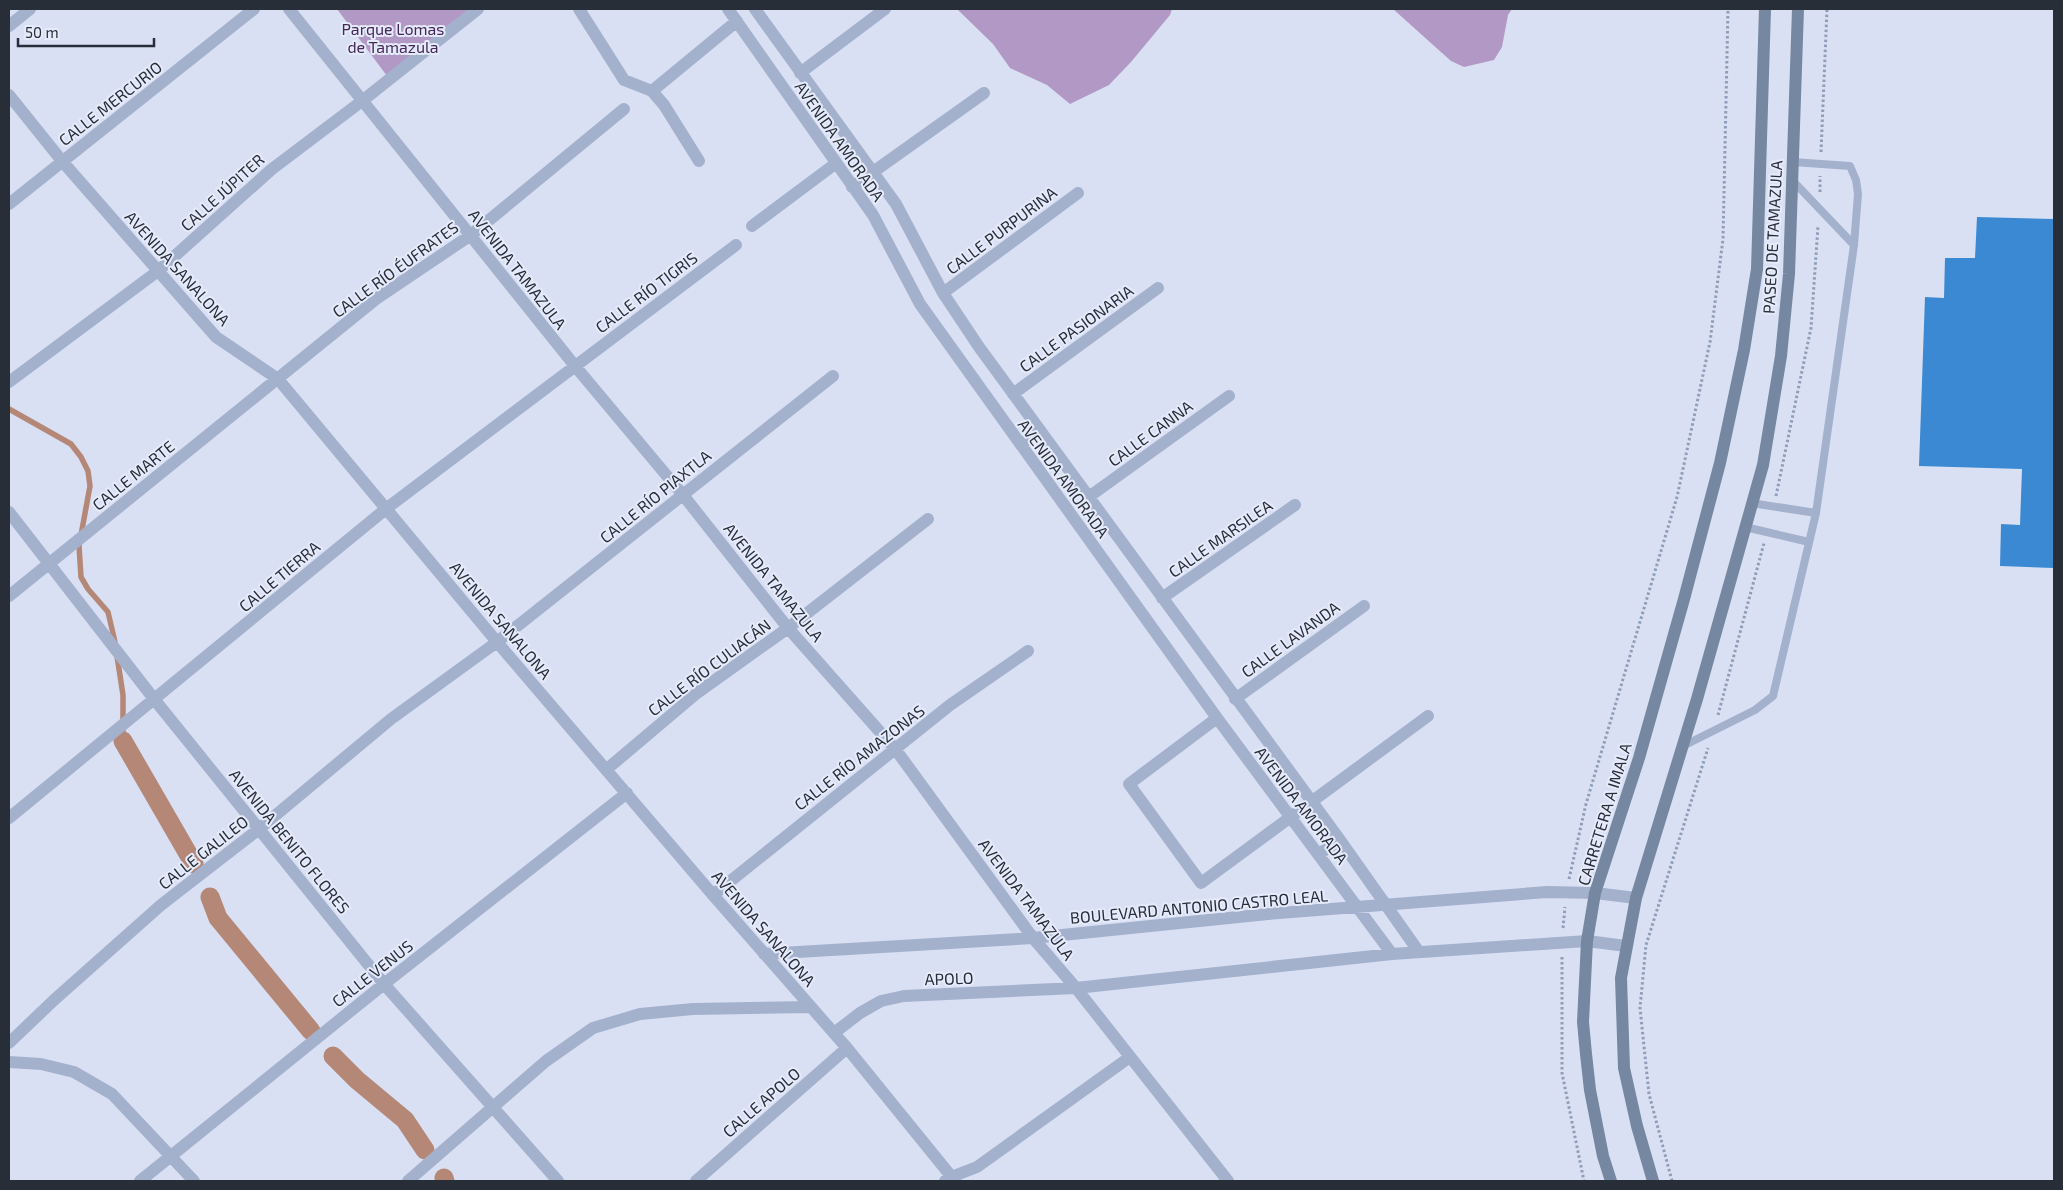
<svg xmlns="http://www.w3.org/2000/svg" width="2063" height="1190" viewBox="0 0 2063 1190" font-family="'Exo 2',sans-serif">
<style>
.green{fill:#b198c5}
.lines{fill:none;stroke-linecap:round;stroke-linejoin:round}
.stream{stroke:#b48776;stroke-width:5.5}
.canal{stroke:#b48776;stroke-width:19}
.building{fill:#3a89d2}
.path{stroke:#8e9db9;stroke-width:3;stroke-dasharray:2.5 2.5;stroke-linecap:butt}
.service{stroke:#a4b1cd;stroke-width:8}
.minor{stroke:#a4b1cd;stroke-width:12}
.secondary{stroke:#7587a1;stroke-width:12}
.labels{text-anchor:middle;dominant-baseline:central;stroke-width:4;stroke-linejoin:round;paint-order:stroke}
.park-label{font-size:16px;fill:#452859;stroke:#e6ebfb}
.street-label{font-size:16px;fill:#272e38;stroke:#e6ebfb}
</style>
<rect width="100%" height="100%" fill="#dae0f4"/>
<!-- green -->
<path class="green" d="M337 9H478L387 76Z
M957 9H1172L1170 15 1131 62 1109 85 1070 104 1047 85 1010 68 993 44Z
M1393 9H1512L1508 15 1502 47 1494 60 1464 67 1451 61Z"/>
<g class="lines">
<!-- stream -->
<path class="stream" d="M9 409 71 444 81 457 88 471 90 486 79 546 81 577 88 589 108 612 115 642
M117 656 123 695V741"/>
<!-- canal -->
<path class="canal" d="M123 741 194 864
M210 897 218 918 311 1031
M333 1056 357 1080 405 1120 425 1150
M444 1178 445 1181"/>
</g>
<!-- building -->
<path class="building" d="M1977 217 2054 219V568L2000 566 2001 524 2020 525 2022 469 1919 466 1925 297 1944 298 1945 258H1975Z"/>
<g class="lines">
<!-- path -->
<path class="path" d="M1821 152 1827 9
M1820 192V176
M1776 496 1811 328 1818 226
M1718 715 1764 543
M1569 879 1586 804 1677 497 1710 342 1723 239 1728 9
M1563 928 1565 907
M1562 957V1073L1584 1181
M1672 1181 1649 1094 1640 1008 1646 945 1708 748"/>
<!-- service -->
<path class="service" d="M1792 180 1854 245
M1751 503 1816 513
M1745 527 1809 542
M1683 746 1755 710 1773 696 1816 513 1854 245 1858 194 1856 180 1850 166 1793 162"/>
<!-- minor -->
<path class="minor" d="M289 9 575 366 683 495 788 628 896 750 1033 938 1076 988 1228 1181
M579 9 624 80 652 91 664 105 699 161
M728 9 873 215 920 304 1217 718 1392 954
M755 9 896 204 943 293 979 347 1340 840 1419 952
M9 26 30 9
M800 73 885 9
M652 91 737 21
M9 95 62 161 216 337 278 379 497 642 713 895 847 1048 955 1181
M852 187 984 93
M9 204 254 9
M752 226 835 164
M943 293 1078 193
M9 382 158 271 272 169 362 101 478 9
M1013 394 1158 288
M1021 445 1040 430
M1090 496 1229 396
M9 512 154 699 384 984 558 1181
M9 596 376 299 471 235 624 109
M1162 598 1295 505
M1235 699 1364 606
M1217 718 1129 784 1201 883 1428 716
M607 769 697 693 788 628 928 519
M9 818 387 508 736 245
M1319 854 1340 840
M713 895 950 705 1028 651
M764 954 1033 938 1268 914 1547 892 1595 893 1636 898
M834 1033 860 1013 881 1001 904 996 1076 988 1392 954 1587 941 1626 946
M9 1043 54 1000 161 905 259 829 391 719 497 642 833 376
M9 1062 41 1064 74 1072 112 1094 194 1181
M140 1181 384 984 627 793
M408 1181 546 1061 593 1028 640 1014 693 1009 811 1007
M696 1181 847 1048
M945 1181 951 1177 977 1167 1130 1057"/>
<!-- secondary -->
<path class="secondary" d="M1611 1181 1603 1156 1590 1090 1586 1054 1583 1022 1587 941 1595 893 1639 758 1684 599 1720 463 1744 350 1757 269 1765 9
M1653 1181 1637 1126 1624 1068 1621 978 1636 898 1697 699 1763 465 1781 356 1789 274 1798 9"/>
</g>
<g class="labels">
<!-- park labels -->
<g class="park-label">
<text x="393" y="28">Parque Lomas<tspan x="393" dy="18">de Tamazula</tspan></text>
</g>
<!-- street labels -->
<g class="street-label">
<text transform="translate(110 103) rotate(-38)">CALLE MERCURIO</text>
<text transform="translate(840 141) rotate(55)">AVENIDA AMORADA</text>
<text transform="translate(222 192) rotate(-42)">CALLE JÚPITER</text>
<text transform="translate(1001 230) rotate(-37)">CALLE PURPURINA</text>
<text transform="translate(1772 237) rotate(-87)">PASEO DE TAMAZULA</text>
<text transform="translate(178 268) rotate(48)">AVENIDA SANALONA</text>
<text transform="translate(395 269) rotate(-36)">CALLE RÍO ÉUFRATES</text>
<text transform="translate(518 269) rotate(52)">AVENIDA TAMAZULA</text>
<text transform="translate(646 292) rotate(-37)">CALLE RÍO TIGRIS</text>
<text transform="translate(1076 328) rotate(-36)">CALLE PASIONARIA</text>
<text transform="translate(1150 433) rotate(-36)">CALLE CANNA</text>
<text transform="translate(133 475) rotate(-39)">CALLE MARTE</text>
<text transform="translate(1064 478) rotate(54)">AVENIDA AMORADA</text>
<text transform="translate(655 496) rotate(-39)">CALLE RÍO PIAXTLA</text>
<text transform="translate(1220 538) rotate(-35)">CALLE MARSILEA</text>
<text transform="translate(279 576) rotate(-40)">CALLE TIERRA</text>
<text transform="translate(774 582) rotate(51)">AVENIDA TAMAZULA</text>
<text transform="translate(501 620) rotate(50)">AVENIDA SANALONA</text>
<text transform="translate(1290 639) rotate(-36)">CALLE LAVANDA</text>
<text transform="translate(709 667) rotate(-37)">CALLE RÍO CULIACÁN</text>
<text transform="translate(859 757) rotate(-38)">CALLE RÍO AMAZONAS</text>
<text transform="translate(1302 805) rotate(53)">AVENIDA AMORADA</text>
<text transform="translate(1604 814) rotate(-73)">CARRETERA A IMALA</text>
<text transform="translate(290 841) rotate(51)">AVENIDA BENITO FLORES</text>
<text transform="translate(203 852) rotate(-38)">CALLE GALILEO</text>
<text transform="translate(1027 899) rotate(53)">AVENIDA TAMAZULA</text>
<text transform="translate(1199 906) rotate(-5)">BOULEVARD ANTONIO CASTRO LEAL</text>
<text transform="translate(764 928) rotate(49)">AVENIDA SANALONA</text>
<text transform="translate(372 973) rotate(-38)">CALLE VENUS</text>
<text transform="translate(949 978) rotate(-2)">APOLO</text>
<text transform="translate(761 1102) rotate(-41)">CALLE APOLO</text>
</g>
</g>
<!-- border -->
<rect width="2063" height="1190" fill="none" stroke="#272e38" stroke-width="20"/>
<!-- scale -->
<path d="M18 38v8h136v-8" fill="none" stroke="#272e38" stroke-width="2.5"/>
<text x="25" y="38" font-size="15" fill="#272e38" stroke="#e6ebfb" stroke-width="4" paint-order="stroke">50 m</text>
</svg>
